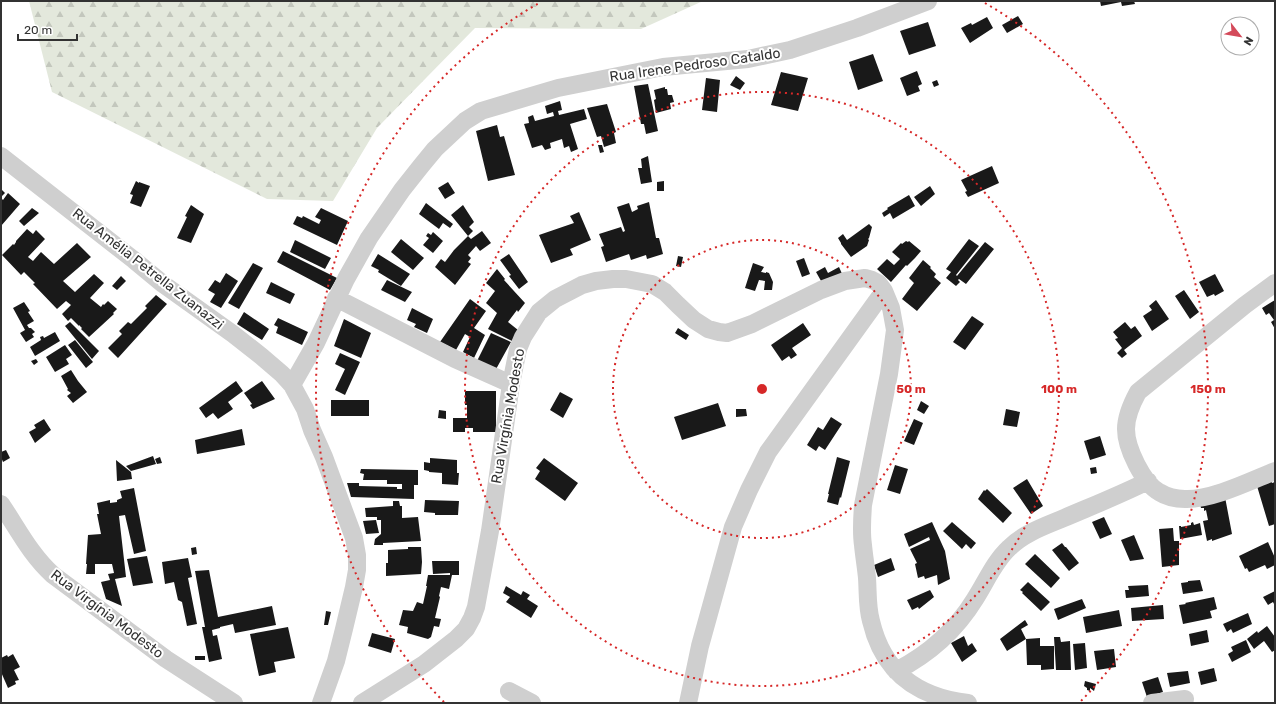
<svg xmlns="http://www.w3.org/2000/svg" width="1276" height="704" viewBox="0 0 1276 704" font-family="Rubik,sans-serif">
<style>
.forest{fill:url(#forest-firs)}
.building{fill:#191919}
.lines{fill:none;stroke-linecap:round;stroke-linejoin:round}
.street{stroke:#cfcfcf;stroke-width:18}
.ring{fill:none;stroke:#d62828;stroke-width:2;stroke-dasharray:2 4}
.labels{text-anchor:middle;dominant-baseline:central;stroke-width:4;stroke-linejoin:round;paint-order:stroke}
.street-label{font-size:14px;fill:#323232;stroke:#fff}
.centre{fill:#d62828;stroke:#fff;stroke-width:2}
.ring-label{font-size:12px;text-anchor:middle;font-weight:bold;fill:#d62828;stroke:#fff;stroke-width:4;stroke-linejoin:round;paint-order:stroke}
</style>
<defs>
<pattern id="forest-firs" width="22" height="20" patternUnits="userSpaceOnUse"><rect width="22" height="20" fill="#e3e8dc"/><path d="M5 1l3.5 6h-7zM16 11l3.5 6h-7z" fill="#c3c7bd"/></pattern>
</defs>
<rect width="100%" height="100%" fill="#fff"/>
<!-- forest -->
<path class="forest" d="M29 1H703L641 29 475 28 377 128 333 201 267 199 52 92Z"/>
<!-- building -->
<path class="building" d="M1100 1H1134L1135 4 1122 6 1121 2 1101 6Z
M1018 16 1023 24 1007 33 1002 25Z
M987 17 993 28 970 43 961 28 971 23 972 25Z
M928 22 936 46 909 55 900 31Z
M873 54 883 81 858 90 849 62Z
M917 71 922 84 918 86 920 91 907 96 900 78Z
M781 72 808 78 798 111 771 105Z
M736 76 745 83 740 90 730 85Z
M706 78 720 80 717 112 702 110Z
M937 80 939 85 934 87 932 82Z
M648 84 658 131 646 134 644 124H641L634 86Z
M665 87V89H667L668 95H672L674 102 670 103 671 109 656 113 654 100 656 99 654 90Z
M560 101 562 110 558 111 559 115 584 109 587 119 570 124 578 149 571 152 569 146 564 148 562 139 550 143 551 148 545 150 542 145 532 148 524 124 529 123 528 117 533 115 535 121 554 116 553 112 547 114 545 106Z
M607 104 616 132 614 133 616 143 604 147 601 136 597 137 587 108Z
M497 125 500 137 504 136 515 175 488 181 476 131Z
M598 145H602L604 152 600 153Z
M648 156 652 182 641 184 638 168H642L641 159Z
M992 166 999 183 968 197 965 192 967 191 961 180Z
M136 181 139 183V182L150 186 141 207 130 203 133 195 130 194Z
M664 181V191H657V182Z
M448 182 455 193 445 199 438 188Z
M930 186 935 194 921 206 914 197Z
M1 189 5 193 1 197Z
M8 193 20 204 1 226V200L2 199 3 200Z
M909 195 915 206 893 219 890 213 884 217 882 213 888 209 887 208Z
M649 202 656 238H659L663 254 647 259 646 255 631 260 629 254 606 262 601 247 604 246 599 234 621 227 623 232 625 231 617 207 629 203 632 212 638 209 637 206Z
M426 203 453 224 450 228 443 223 439 229 419 214Z
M191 205 204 214 191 243 177 238 187 217 185 216Z
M463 205 474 222 469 227 473 231 468 236 451 215Z
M32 208 39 213 24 226 19 221Z
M321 208 348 221 337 245 293 224 297 216 302 218 303 216 319 224 321 220 315 217Z
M579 212 591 240 570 249 573 255 551 263 539 235 574 223 570 216Z
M869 224 872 227 869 238 868 239 869 240 867 246 851 257 841 244V243L838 238 843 234 847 240Z
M27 229 33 234 36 230 45 239 28 257 33 261 41 252 54 264 77 243 91 257 63 281 75 292 94 274 104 283 90 298 101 307 103 304 104 305 108 301 117 309 113 313 114 314 89 337 81 329 82 328 79 325V326L71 318 68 321 62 314 71 305 66 301 57 309 33 284 35 283 24 272 21 275 2 255 13 244 14 245 16 242V241Z
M482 231 491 243 480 251 476 246 468 255 471 258 468 262 471 264 455 285 435 267 441 259 445 262 454 250 468 236 471 239Z
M433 232 443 241 433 253 423 245 429 238 426 236 428 233 431 235Z
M401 239 424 258 413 270 391 252Z
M969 239 979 246 956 275 957 276 985 242 994 249 966 284 959 279 958 280 960 282 956 286 946 278 951 272 946 269Z
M295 240 331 258 325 269 290 252Z
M906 241 908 242 909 241 921 251 915 258 907 266 906 265 891 282 877 269 887 259 894 265 900 259 892 252 901 243 902 244Z
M283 251 337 278 330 290 277 262Z
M378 254 410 274 401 286 378 272 379 270 371 266Z
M509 254 528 282 519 289 509 276 511 275 500 260Z
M678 256 683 257 681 267 676 266Z
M804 258 810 274 802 277 796 261Z
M923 260 931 267 930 268 936 274 934 277 941 283 917 311 902 299 914 283 909 278Z
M253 263 263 268 239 309 228 303Z
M753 263 764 267 761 272 766 273V272L769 273 773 282 772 290H764L765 281 759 280 755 291 745 288Z
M825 267 828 273 839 267 844 278 825 288 816 272Z
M497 269 505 279 504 280 525 303 518 312 517 310 508 322 518 330 512 341 488 329 497 313 486 303 495 291 486 283Z
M226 273 238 281 221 308 210 302 215 294 208 290 215 280 220 283Z
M1215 274 1224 291 1215 296 1214 294 1207 297 1199 282Z
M121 276 126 281 117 290 112 286Z
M387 280 412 292 405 302 381 290Z
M271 282 295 294 290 304 266 293Z
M1184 290 1199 312 1190 319 1175 296Z
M156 295 167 304 118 358 108 348 122 334 119 331 128 322 131 324 147 308 145 306Z
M470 299 486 311 474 328 485 335 474 358 463 352 470 337 465 334 456 350 440 342Z
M1156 300 1169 319 1152 331 1143 316 1152 310 1149 306Z
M1275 300V329L1271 322 1274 320 1269 313 1266 315 1262 308Z
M24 302 30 311 28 312 34 321 27 325 29 328H31L35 332 32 334 34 337 26 342 20 333 25 330 13 308Z
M412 308 433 319 427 333 414 327 416 324 407 320Z
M244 312 269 329 262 340 237 324Z
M972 316 984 324 965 350 953 342Z
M278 318 308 332 302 345 276 333 278 327 274 325Z
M344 319 371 333 361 358 334 346Z
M70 322 99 351 92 359 65 326Z
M1125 322 1131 329 1135 326 1142 336 1124 350 1127 354 1122 358 1117 353 1122 348 1115 339 1118 338 1113 332Z
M803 323 811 335 792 348 797 355 791 359 789 356 782 361 771 345Z
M678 328 689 335 686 340 675 333Z
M55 332 60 341 35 356 30 347 41 340 40 337 43 336 44 338Z
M491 333 511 342 495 371 476 363Z
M75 340 93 362 86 368 68 345Z
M65 345 72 355 66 359 69 364 55 372 46 357Z
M340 353 360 362 345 395 335 390 345 369 335 364Z
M36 359 38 362 34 365 31 361Z
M71 370 78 381 87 392 73 403 67 396 71 393 67 390 68 389 61 376Z
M236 381 243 391 228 402 233 409 218 419 213 413 206 418 199 408Z
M262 381 275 399 253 409 250 405 252 404 244 393Z
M465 391H496V432H473V428H465V432H453V418H467V405H465Z
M560 392 573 399 563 418 550 410Z
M331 400H369V416H331Z
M921 401 929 406 924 414 917 410Z
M718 403 726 426 682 440 674 417Z
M736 409H746L747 416 736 417Z
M1006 409 1020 412 1017 427 1003 425Z
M439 410 446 411V419L438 418Z
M831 417 842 424 825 450 819 446 816 451 807 445 818 427 823 430Z
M44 419 51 430 35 443 29 432 36 428 34 425Z
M914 419 923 423 914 445 904 441Z
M242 429 245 445 197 454 195 440Z
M1100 436 1106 455 1090 460 1084 441Z
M6 450 10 458 3 462 1 457V452Z
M153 456 156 464 131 471 126 466Z
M160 457 162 463 157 464 155 459Z
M837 457 850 461 841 498 840 497 838 505 827 502 829 494H828Z
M430 458 457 460V473H459L458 485 442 484V473L429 472V471L424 470V462L430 463Z
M544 458 578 483 565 501 535 479 540 471 536 468Z
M116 460 131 472 132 479 117 481Z
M895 465 908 469 900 494 887 490Z
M1096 467 1097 473 1091 474 1090 468Z
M361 469 418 470V485H414V499L351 497 347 483H359V486L397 487V489H402V484H387V480H363L364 474 360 473Z
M1027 479 1043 506 1031 514 1013 488Z
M1271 481 1272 483 1275 482V524L1269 526 1257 486Z
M134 488 146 551 134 554 125 515 119 516 126 577 115 579 122 606 106 599 101 582 110 580 108 574 114 573 112 564H95V574H86L87 564H86L88 535 101 534 97 514H99L97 503 110 500V503L117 502V500L122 498 120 491Z
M987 489 1012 513 1003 523 978 499 984 490 985 491Z
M1225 497 1232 534 1212 541V539L1207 541 1203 521 1208 520 1206 510 1204 511V508H1201L1200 504Z
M425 500 459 501 458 515H435V513L424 512Z
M393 501H399L400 506H402V518L418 517 421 541 383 543V545H374L375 539 381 534V520H377V517H366L365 508 393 506Z
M1104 517 1112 534 1100 539 1092 522Z
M376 520 379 533 366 534 363 521Z
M932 522 945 551 950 579 938 585 937 575 925 579 924 576 918 578 915 564 917 563 910 549 930 540 929 537 909 547 904 534Z
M952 522 976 543 971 549 966 544 962 549 943 531Z
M1193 522 1194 525 1200 523 1202 535 1180 539 1179 526H1181V527L1191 525V523Z
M1173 528 1174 541H1179V565L1162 567 1159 529Z
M1134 535 1144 559 1130 561 1121 540Z
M1268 542 1275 558V565L1267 569 1265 565 1249 572 1247 568 1245 569 1239 556Z
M1062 543 1065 547H1066L1079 563 1069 571 1052 550Z
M196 547 197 554 192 555 191 548Z
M408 547H421L422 562 421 574 386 576V563H388V550L408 549Z
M1035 554 1060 578 1051 588 1025 564Z
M147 556 153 583 133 586 127 559Z
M188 558 192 577 188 578 197 624 187 626 182 602 178 600 174 582 165 584 162 562Z
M891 558 895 570 878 577 874 565Z
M432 561H459V575H452L449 589 441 587 439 596 440 597 435 618 441 619 439 627 434 626 431 637 428 639 407 633 408 627 399 625 403 610 413 611 417 602 423 604 427 586H426L428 575H450V573L433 574Z
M209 570 218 617 272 606 276 625 235 633 233 624 220 627V628L212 630 213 636 217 635 222 659 209 662 202 627H205L195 571Z
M1200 580 1203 591 1183 594 1181 583 1188 582V581Z
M1028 582 1050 602 1041 611 1022 593 1023 592 1020 590Z
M1148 585 1149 596 1126 598 1125 590H1129L1128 586Z
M506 586 521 595 523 591 530 595 527 599 538 606 531 618 506 602 510 597 503 593Z
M930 590 934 597 919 609 918 607 912 610 907 600Z
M1275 591V606L1273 602 1268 605 1263 597Z
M1214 597 1217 609 1210 611 1212 618 1183 624 1179 605 1186 604 1185 603Z
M1082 599 1086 608 1058 620 1054 609Z
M1163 605 1164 619 1132 621 1131 608Z
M1119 610 1122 626 1086 633 1083 617Z
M326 611 331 612 328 625H324Z
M1248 613 1252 624 1233 633 1231 629 1227 632 1223 624Z
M1025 620 1028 625 1021 629 1026 639 1007 651 1000 639Z
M1267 626 1275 637V650L1272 652 1264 641 1254 649 1247 639 1257 631 1258 633Z
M288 627 295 658 274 662 276 672 259 676 250 634Z
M1207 630 1209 642 1191 646 1189 634Z
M372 633 395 639 391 653 368 646Z
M964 636 968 646 972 643 977 651 962 662 951 643Z
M1054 637H1060L1061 642 1070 641 1071 670H1056Z
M1040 638V646H1054V669L1041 670V665H1027L1026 639Z
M1246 640 1251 652 1232 662 1228 654 1233 651 1231 647Z
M1085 643 1087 668 1075 670 1073 644Z
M1114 649 1116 667 1097 670 1094 651Z
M13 654 20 667 14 670 19 680 15 681 16 684 8 688 1 672V658L7 655 8 657Z
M195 656H205V660H195Z
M1214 668 1217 681 1201 685 1198 672Z
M1188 671 1190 683 1170 687 1167 673Z
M1158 677 1163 692 1147 697 1142 682Z
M1085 681 1096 684 1094 691 1090 688V691L1087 690V688L1084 686Z"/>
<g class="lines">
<!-- street -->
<path class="street" d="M1 156 134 260 163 284 233 334 261 356 282 374 292 385 305 409 312 430 324 457 354 538 357 555V570L354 587 344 629 336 661 321 703
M1275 283 1245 305 1138 392C1132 403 1126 416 1126 429 1126 448 1143 483 1159 492 1167 497 1177 499 1185 499 1212 500 1250 481 1275 471
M336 298 455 359 511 384
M292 385 316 343 346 279 369 238 402 190 421 166 435 149 465 121 481 111 558 88 663 67 748 59 790 50 857 28 928 1
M1 504C18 529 30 554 53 575L166 659 234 703
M896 671C929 654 956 630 975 599 986 582 994 562 1009 548 1024 533 1045 526 1064 518 1092 506 1120 495 1148 481
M509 691 532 703
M362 703 424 664 456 639 466 629 472 618 476 607 490 531 511 384 518 349 523 337 539 312 555 299 582 285 596 281 613 279H626L652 284 665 292 678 305 694 320 708 329 719 332 727 333 752 324 821 290 845 281 865 278 872 280 878 283 884 291 891 308 895 330 889 374 863 505C862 519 861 532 863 545 864 556 866 567 867 578 868 592 867 607 871 621 883 672 917 697 968 703
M688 703 700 646 733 527 749 490 768 452 884 291
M1152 703 1185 699"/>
</g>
<!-- distance rings -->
<g class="ring">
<circle cx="762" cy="389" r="149"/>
<circle cx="762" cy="389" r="297"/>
<path d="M444 702A446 446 0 0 1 539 3M985 3A446 446 0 0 1 1080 702"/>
</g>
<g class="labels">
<!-- street labels -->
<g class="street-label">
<text transform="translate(695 65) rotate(-8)">Rua Irene Pedroso Cataldo</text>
<text transform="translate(148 269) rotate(38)">Rua Amélia Petrella Zuanazzi</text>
<text transform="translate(508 416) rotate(-80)">Rua Virgínia Modesto</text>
<text transform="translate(107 614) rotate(37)">Rua Virgínia Modesto</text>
</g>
</g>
<circle cx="762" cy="389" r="6" class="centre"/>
<g class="ring-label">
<text x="911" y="393">50 m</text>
<text x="1059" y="393">100 m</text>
<text x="1208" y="393">150 m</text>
</g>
<!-- border -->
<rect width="1276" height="704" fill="none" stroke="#323232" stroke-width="4"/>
<!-- north arrow -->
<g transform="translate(1240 36) rotate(121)"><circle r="19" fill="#ffffff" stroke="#adadad"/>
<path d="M0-3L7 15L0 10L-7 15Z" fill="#d44a5a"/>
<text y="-6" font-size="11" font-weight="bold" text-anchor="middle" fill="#323232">N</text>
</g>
<!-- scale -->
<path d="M18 34v6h59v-6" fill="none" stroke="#323232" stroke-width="2"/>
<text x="24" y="34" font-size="12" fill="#323232" stroke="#ffffff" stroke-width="3" paint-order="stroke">20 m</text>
</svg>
